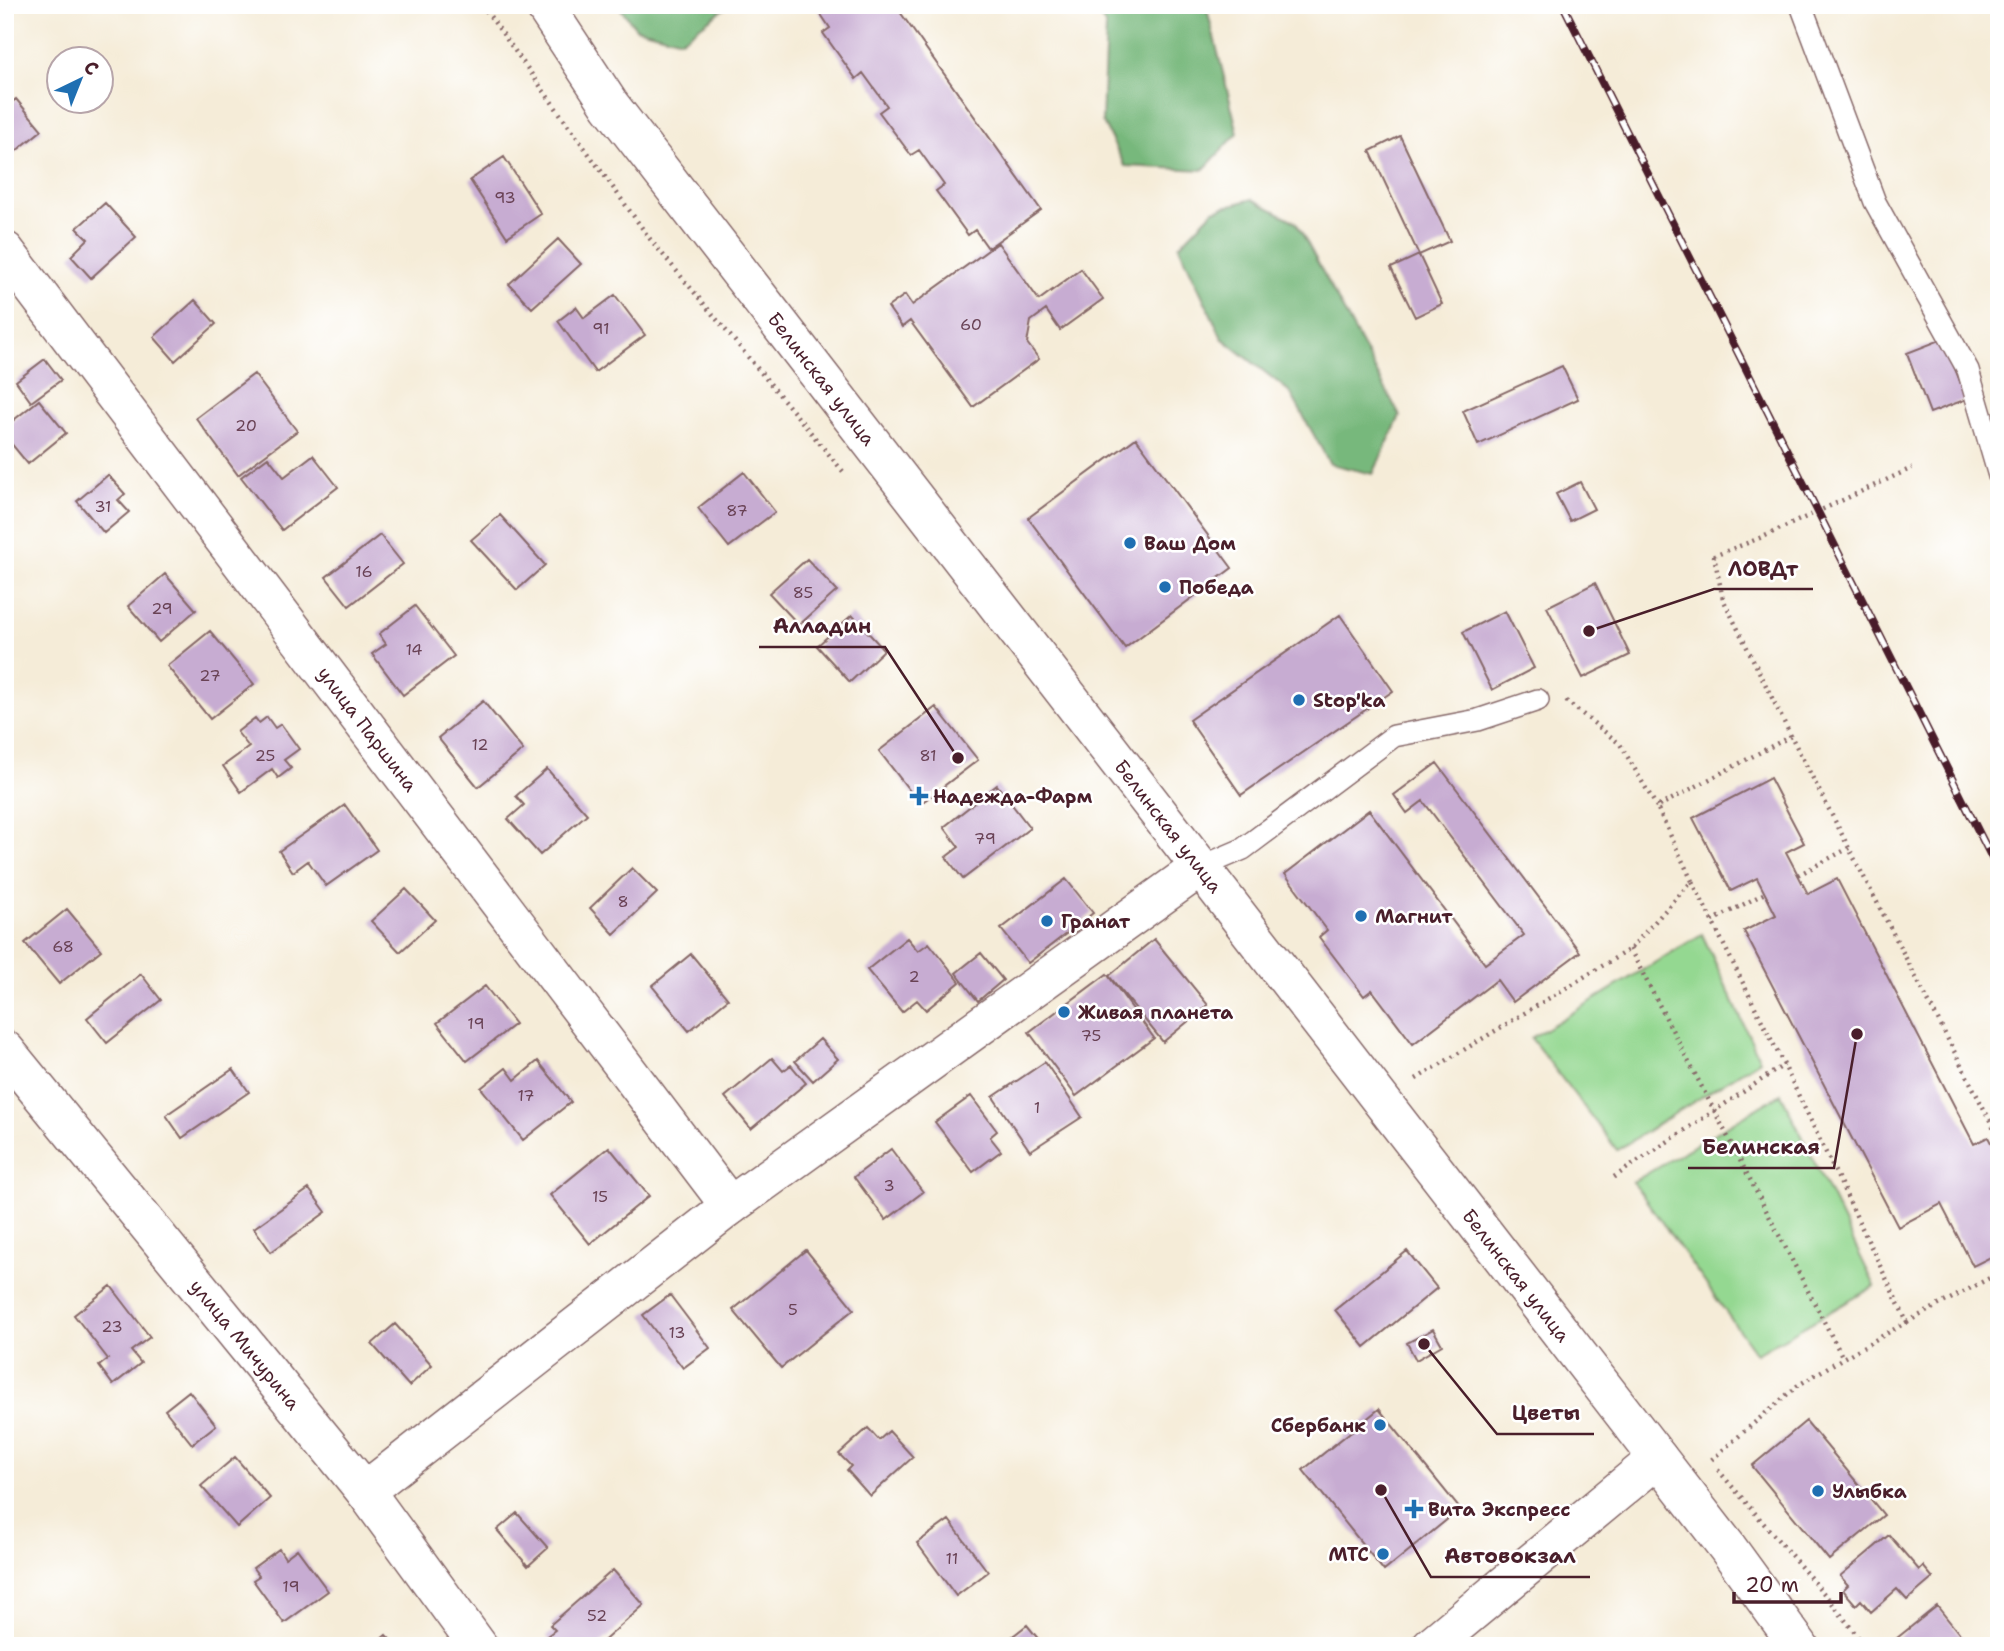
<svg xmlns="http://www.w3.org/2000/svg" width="2004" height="1651" viewBox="0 0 2004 1651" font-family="'Shantell Sans',sans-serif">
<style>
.green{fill:#94d891;stroke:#6f7c5e;stroke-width:2}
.forest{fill:#77b87b;stroke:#606c53;stroke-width:2}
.building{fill:#c7acd2}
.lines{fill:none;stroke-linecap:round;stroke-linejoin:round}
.lane-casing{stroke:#866768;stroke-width:24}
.street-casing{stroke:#866768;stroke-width:41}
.secondary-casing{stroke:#866768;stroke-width:41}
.path{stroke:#866768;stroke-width:4.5;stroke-dasharray:2 5;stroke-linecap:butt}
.lane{stroke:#fff;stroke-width:21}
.street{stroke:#fff;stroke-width:38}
.secondary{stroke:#fff;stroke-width:38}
.rail-casing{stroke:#4a1f2b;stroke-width:8}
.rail{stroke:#fff;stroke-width:5;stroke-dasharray:16;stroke-linecap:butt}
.poi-dot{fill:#1f6fb2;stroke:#fff;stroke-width:2.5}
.labels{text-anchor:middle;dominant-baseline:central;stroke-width:5;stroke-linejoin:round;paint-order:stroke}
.number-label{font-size:16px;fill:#694255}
.street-label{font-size:19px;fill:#4a1f2b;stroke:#fff}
.poi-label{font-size:19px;font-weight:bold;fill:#4a1f2b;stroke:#fff;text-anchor:start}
.leader{fill:none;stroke:#4a1f2b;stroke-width:2.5}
.callout-dot{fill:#4a1f2b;stroke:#fff;stroke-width:2.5}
.callout-label{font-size:21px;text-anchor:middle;font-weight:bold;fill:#4a1f2b;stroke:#fff;stroke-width:5;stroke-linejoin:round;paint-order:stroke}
</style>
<rect width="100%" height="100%" fill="#fff"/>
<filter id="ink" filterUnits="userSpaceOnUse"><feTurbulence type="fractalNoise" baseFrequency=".0143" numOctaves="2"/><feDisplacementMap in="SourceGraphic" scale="14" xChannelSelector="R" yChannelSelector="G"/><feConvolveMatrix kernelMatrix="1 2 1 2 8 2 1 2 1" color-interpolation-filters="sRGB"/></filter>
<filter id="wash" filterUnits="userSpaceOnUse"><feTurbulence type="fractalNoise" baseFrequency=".00686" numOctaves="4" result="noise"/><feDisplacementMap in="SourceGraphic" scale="28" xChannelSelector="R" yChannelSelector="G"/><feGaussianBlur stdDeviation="1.57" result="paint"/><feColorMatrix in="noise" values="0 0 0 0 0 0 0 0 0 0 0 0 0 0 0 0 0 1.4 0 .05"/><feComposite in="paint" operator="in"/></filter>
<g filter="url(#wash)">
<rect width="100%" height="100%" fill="#f5ecd8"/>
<!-- green -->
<path class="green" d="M1702 934 1760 1060 1617 1150 1531 1038Z
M1781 1094 1875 1286 1756 1354 1633 1182Z"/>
<!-- forest -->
<path class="forest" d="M618 5H729L681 40 636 28Z
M1094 5H1206L1238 133 1203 170 1125 166 1102 121 1106 27Z
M1252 199 1296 222 1400 416 1373 474 1330 464 1290 392 1222 338 1179 246 1214 210Z"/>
<g id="blocks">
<!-- building -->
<path class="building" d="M824 5H895L1041 210 988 248 975 230 968 235 936 191 944 185 919 150 911 155 879 112 887 106 863 73 856 79 823 33 830 28 818 10Z
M16 99 42 130 5 160V108Z
M1400 136 1450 241 1419 255 1370 151Z
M504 157 541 214 507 237 470 180Z
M105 203 136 237 91 278 71 256 88 239 77 228Z
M558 239 581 264 532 308 509 284Z
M998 243 1039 300 1081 269 1103 299 1060 330 1046 310 1031 321 1027 343 1039 359 973 407 910 321 902 327 888 307 905 295 912 305Z
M1419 255 1442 304 1415 317 1391 268Z
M615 295 645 335 595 372 558 321 576 307 584 318Z
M195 300 216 324 175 361 154 337Z
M1943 339 1967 399 1930 413 1907 353Z
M45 359 61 380 31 402 16 381Z
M1562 366 1578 399 1478 445 1463 411Z
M254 374 297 431 238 475 196 418Z
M39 400 66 433 28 464 5 436V427Z
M1136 438 1232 568 1125 648 1028 518Z
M313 455 338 487 282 530 241 477 268 457 284 477Z
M744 472 775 512 729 547 698 508Z
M108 475 125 494 118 500 129 512 104 533 77 501Z
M1580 482 1594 509 1570 521 1556 494Z
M500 515 545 565 517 590 471 540Z
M380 535 403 564 349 606 326 577Z
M807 559 837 591 799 625 769 593Z
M165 574 196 610 159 642 128 606Z
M1595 583 1630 655 1583 678 1547 607Z
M415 606 454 656 403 695 372 654 386 644 379 634Z
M1505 611 1534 668 1492 690 1463 632Z
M852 615 884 650 850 682 817 646Z
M1340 615 1393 691 1241 795 1189 720Z
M210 631 254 684 210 719 167 666Z
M483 701 523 750 478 787 438 738Z
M936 707 978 760 920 804 879 751Z
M267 717 275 728 281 724 299 749 284 760 291 768 278 778 272 769 241 792 223 766 249 747 237 732 255 718 259 723Z
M1437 763 1580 952 1513 1002 1497 980 1413 1044 1372 990 1364 996 1319 937 1327 930 1285 874 1369 810 1485 964 1524 935 1423 801 1407 813 1394 795Z
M547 769 587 814 540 855 508 819 524 805 516 796Z
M1770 778 1804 843 1786 852 1808 894 1837 879 1974 1144 1988 1137 1999 1158V1253L1973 1266 1941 1204 1898 1227 1744 931 1776 915 1757 878 1731 891 1693 818Z
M997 785 1030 828 963 879 946 857 959 847 944 827Z
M345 805 377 850 326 886 308 861 293 872 279 851Z
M632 868 657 893 614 934 590 908Z
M1066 879 1093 913 1028 963 1001 929Z
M406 889 435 920 400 952 371 921Z
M67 909 101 950 59 984 25 943Z
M907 938 918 951 929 943 960 982 926 1010 917 1000 902 1012 867 970Z
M1154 939 1208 1005 1163 1042 1109 976Z
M981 953 1003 980 978 1001 956 973Z
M691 954 728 999 689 1031 652 986Z
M141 974 161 1000 107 1043 87 1018Z
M1107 974 1154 1038 1076 1096 1029 1032Z
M485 986 515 1024 467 1061 437 1023Z
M820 1039 838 1059 813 1081 795 1061Z
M772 1058 783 1071 791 1065 806 1083 751 1129 725 1097Z
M538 1061 571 1102 523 1140 481 1088 506 1068 515 1080Z
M1045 1062 1082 1117 1030 1151 993 1097Z
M233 1069 249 1092 182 1138 166 1115Z
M971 1096 997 1131 990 1137 1001 1151 973 1172 935 1122Z
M609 1147 649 1196 590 1244 550 1195Z
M891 1149 923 1192 886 1220 854 1177Z
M309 1189 326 1212 271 1252 254 1228Z
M806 1250 854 1309 781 1368 733 1310Z
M1407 1251 1437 1288 1365 1347 1335 1310Z
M111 1286 150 1337 131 1351 141 1363 113 1385 99 1366 108 1359 74 1315Z
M670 1295 710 1348 683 1368 643 1315Z
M395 1324 432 1365 409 1386 372 1344Z
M1433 1329 1442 1345 1416 1360 1407 1343Z
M189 1391 216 1425 192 1444 165 1410Z
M1379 1409 1460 1509 1384 1571 1303 1470Z
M1806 1421 1884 1515 1829 1560 1752 1466Z
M868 1428 879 1440 889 1431 913 1457 870 1496 847 1470 851 1466 839 1454Z
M235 1457 270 1498 237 1527 201 1486Z
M517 1513 548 1548 528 1566 497 1530Z
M949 1520 988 1572 956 1596 917 1543Z
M1889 1535 1919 1570 1923 1566 1933 1578 1907 1600 1897 1589 1871 1612 1861 1600 1856 1605 1843 1590 1848 1585 1840 1576Z
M279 1549 285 1558 297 1549 328 1591 284 1623 253 1580 259 1576 253 1568Z
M613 1570 644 1605 598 1646H555L547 1636 555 1630 550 1625Z
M1937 1606 1969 1646H1896L1892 1642Z
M1027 1625 1044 1646H1000Z
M386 1635 396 1646H373Z"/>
</g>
</g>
<g filter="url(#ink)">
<use href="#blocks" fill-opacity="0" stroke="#866768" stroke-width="2"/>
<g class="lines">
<!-- lane casing -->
<g class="lane-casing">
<path id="lane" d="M1801 5 1875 202 1968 370 1999 476
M1201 867 1243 849 1394 736 1478 720 1538 700"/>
</g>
<!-- street casing -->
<g class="street-casing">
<g id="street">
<path id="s1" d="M5 251 730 1206"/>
<path id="s2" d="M5 1050 365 1491 478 1646"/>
<path d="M365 1491 730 1206 1201 867"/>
<path d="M1431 1646 1658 1458"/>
</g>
</g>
<!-- secondary casing -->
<g class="secondary-casing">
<g id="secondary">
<path id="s3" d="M544 5 610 105 1658 1458 1727 1547 1799 1646"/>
</g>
</g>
<!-- path -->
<path class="path" d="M482 5 650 239 846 475
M1566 701 1620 744 1657 807
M1791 736 1723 599 1714 556 1765 536 1912 468
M1798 875 1849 848
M1692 881 1657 807 1791 736 1999 1138
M1712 921 1765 893
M1630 949 1843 1358
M1416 1079 1630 949 1692 881 1784 1065 1907 1322 1843 1358 1797 1386 1710 1461 1712 1463
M1614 1177 1784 1065
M1907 1322 1999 1273
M1718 1470 1832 1603 1865 1646"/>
<!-- lane -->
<use href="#lane" class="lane"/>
<!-- street -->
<use href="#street" class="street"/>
<!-- secondary -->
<use href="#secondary" class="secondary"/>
<!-- rail casing -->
<g class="rail-casing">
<path id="rail" d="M1563 5 1999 872"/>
</g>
<!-- rail -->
<use href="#rail" class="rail"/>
</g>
</g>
<!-- markers -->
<g class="poi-dot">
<circle cx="1130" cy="543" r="7"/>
<circle cx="1165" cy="587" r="7"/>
<circle cx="1299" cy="700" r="7"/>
<path d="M915.5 785.5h7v7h7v7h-7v7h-7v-7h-7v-7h7z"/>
<circle cx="1361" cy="916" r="7"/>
<circle cx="1047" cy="921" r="7"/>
<circle cx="1064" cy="1012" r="7"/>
<circle cx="1380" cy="1425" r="7"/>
<circle cx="1818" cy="1491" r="7"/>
<path d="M1410.5 1498.5h7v7h7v7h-7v7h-7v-7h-7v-7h7z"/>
<circle cx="1383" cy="1554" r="7"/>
</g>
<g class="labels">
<!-- number labels -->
<g class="number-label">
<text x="505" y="197">93</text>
<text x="971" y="324">60</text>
<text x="601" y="328">91</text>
<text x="246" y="425">20</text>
<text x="103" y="506">31</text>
<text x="737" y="510">87</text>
<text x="364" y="571">16</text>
<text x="803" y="592">85</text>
<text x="162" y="608">29</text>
<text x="414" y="649">14</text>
<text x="210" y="675">27</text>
<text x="480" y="744">12</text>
<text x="265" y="755">25</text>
<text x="928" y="755">81</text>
<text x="985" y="838">79</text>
<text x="623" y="901">8</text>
<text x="63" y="946">68</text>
<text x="914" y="976">2</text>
<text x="476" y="1023">19</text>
<text x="1091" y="1035">75</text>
<text x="526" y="1095">17</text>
<text x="1037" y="1107">1</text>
<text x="889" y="1185">3</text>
<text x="600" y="1196">15</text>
<text x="793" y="1309">5</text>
<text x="112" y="1326">23</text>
<text x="677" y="1332">13</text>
<text x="952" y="1558">11</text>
<text x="291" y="1586">19</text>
<text x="597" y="1615">52</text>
</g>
<!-- street labels -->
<g class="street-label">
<text stroke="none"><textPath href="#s3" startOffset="466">Белинская улица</textPath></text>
<text stroke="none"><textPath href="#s1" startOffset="600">улица Паршина</textPath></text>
<text stroke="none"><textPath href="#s3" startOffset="1032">Белинская улица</textPath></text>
<text stroke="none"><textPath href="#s3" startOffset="1600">Белинская улица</textPath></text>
<text stroke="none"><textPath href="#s2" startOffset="380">улица Мичурина</textPath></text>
</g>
<!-- poi labels -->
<g class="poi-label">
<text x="1144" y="543">Ваш Дом</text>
<text x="1179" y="587">Победа</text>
<text x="1313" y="700">Stop'ka</text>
<text x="933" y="796">Надежда-Фарм</text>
<text x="1375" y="916">Магнит</text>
<text x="1061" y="921">Гранат</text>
<text x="1078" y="1012">Живая планета</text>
<text x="1366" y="1425" text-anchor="end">Сбербанк</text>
<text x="1832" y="1491">Улыбка</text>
<text x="1428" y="1509">Вита Экспресс</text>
<text x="1369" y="1554" text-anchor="end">МТС</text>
</g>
</g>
<!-- callouts -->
<path class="leader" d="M1589 631L1714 589H1813M958 758L885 647H759M1857 1034L1834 1168H1688M1424 1344L1497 1434H1594M1381 1490L1431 1577H1590"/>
<g class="callout-dot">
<circle cx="1589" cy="631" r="7"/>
<circle cx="958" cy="758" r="7"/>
<circle cx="1857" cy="1034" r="7"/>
<circle cx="1424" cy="1344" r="7"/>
<circle cx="1381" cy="1490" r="7"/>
</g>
<g class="callout-label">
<text x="1763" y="576">ЛОВДт</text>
<text x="822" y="633">Алладин</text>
<text x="1761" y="1154">Белинская</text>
<text x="1546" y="1420">Цветы</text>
<text x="1510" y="1563">Автовокзал</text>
</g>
<!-- margin -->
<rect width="2004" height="1651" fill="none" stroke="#fff" stroke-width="28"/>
<!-- north arrow -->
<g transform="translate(80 80) rotate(43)"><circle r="33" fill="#ffffff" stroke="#b7a5aa" stroke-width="2"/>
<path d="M0-5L12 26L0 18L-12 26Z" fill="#1f6fb2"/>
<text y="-10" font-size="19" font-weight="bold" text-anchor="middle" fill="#4a1f2b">С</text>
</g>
<!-- scale -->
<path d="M1734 1592v10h107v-10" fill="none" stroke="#4a1f2b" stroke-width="3.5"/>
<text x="1745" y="1592" font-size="21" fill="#4a1f2b" stroke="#ffffff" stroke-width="5" paint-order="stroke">20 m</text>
</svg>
